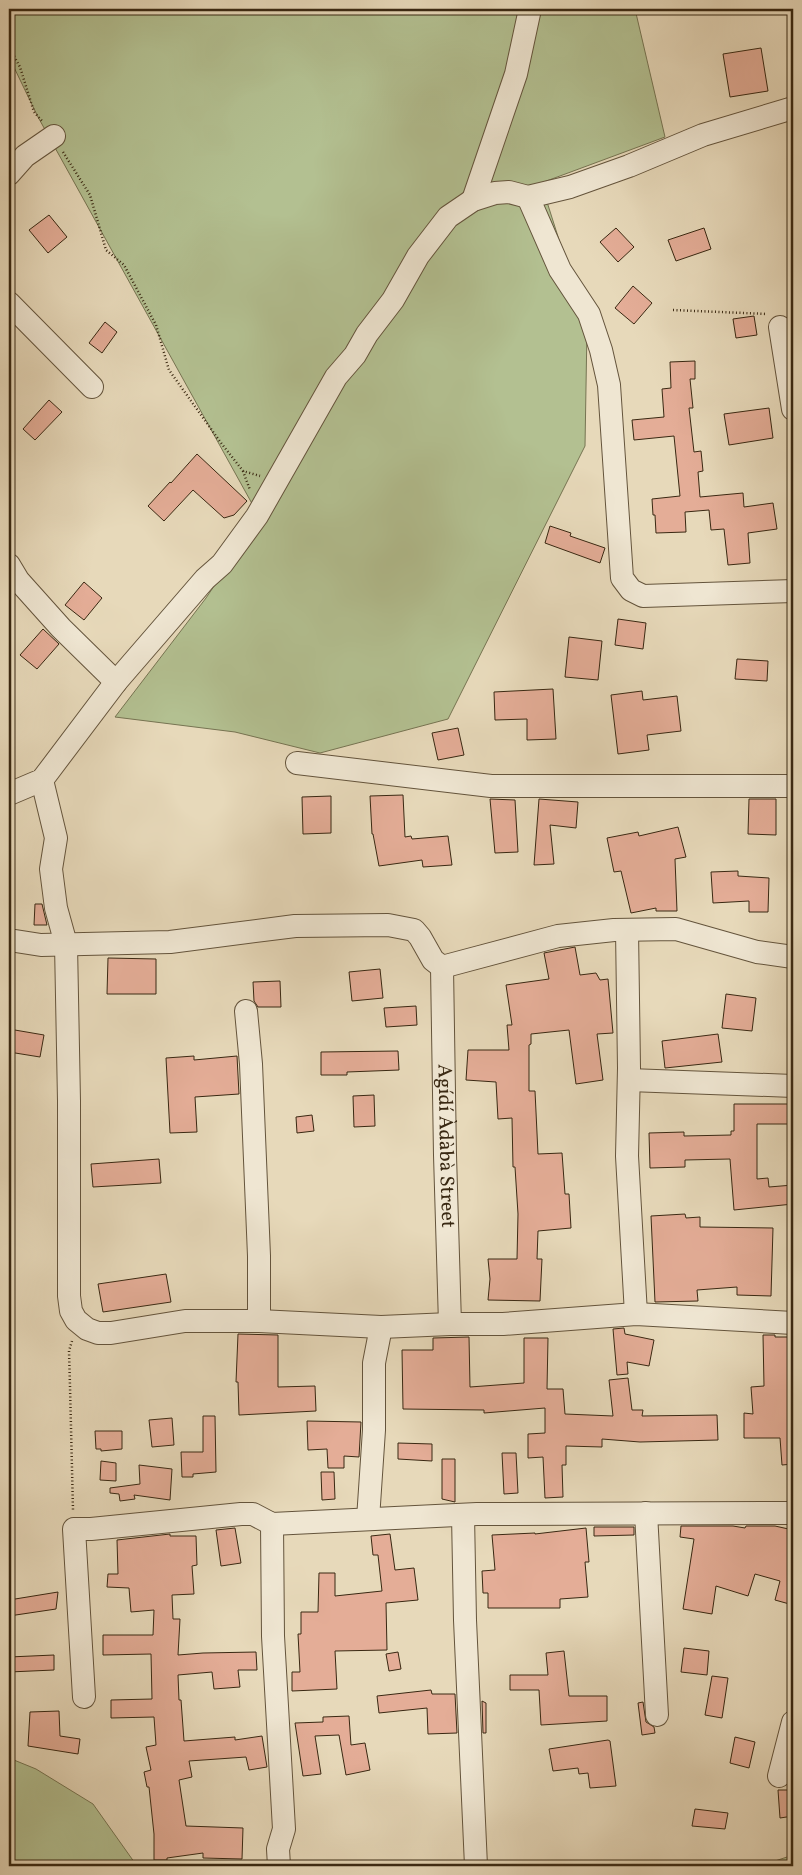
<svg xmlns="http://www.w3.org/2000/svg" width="802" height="1875" viewBox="0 0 802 1875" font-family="Vollkorn,serif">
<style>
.green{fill:#b3c091;stroke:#767452}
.building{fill:#e4ad97;stroke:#392812}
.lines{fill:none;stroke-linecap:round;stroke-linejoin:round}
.minor-casing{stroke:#64543c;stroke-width:24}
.path{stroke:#392812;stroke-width:2.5;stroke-dasharray:1 2.5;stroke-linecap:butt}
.minor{stroke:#efe6d2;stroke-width:22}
.labels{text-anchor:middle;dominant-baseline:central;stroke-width:4;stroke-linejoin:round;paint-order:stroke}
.street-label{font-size:20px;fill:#392812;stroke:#efe6d2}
</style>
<rect width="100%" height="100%" fill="#e7d9ba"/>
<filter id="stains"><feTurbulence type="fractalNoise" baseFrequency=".004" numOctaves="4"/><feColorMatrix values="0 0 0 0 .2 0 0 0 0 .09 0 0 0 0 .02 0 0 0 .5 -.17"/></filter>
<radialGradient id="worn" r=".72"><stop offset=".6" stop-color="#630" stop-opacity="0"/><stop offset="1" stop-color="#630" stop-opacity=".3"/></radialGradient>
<!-- green -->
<path class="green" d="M9 9H516L517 11 525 9H635L665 137 541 183 587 328 585 446 448 719 320 753 235 732 115 717 206 598 260 518 38 117 9 57Z
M9 1758 36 1769 93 1804 137 1866H9Z
M793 1855V1866H760Z"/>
<!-- building -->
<path class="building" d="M761 48 768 91 730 97 723 54Z
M49 215 67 237 48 253 29 230Z
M616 228 634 247 618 262 600 242Z
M704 228 711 249 676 261 668 240Z
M633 286 652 303 634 324 615 308Z
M754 316 757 335 736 338 733 319Z
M105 322 117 332 102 353 89 343Z
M695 361V379H690L693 408H689L694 452 701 451 703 471 698 472 700 497 743 493 744 507 773 503 777 529 748 533 750 563 728 565 724 529 711 530 709 510 685 512 686 532 656 533 655 515H653L652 499 680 496 674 436 634 440 632 420 664 417 662 389 671 388 670 362Z
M49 400 62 412 35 440 23 429Z
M769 408 773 438 729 445 724 414Z
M197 454 247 501 234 515 224 518 193 490 164 521 148 506 170 482 171 483Z
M550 526 571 533 570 536 605 548 600 563 545 543Z
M84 582 102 598 84 620 65 605Z
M618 619 646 623 643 649 615 645Z
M43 629 59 644 37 669 20 655Z
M569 637 602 641 598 680 565 677Z
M737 659 768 661 767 681 735 679Z
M553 689 556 739 527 740V719L495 720 494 692Z
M642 691 643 700 677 696 681 731 647 735 649 750 618 754 611 695Z
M458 728 464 755 438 760 432 733Z
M403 795 405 837 411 836 412 839 448 836 452 865 423 867 422 860 379 866 373 834H372L370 796Z
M331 796V833L303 834 302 797Z
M490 799 515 800 518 852 495 853Z
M539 799 578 802 576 828 550 825 554 864 534 865Z
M749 799H776V835L748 834Z
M678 827 686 857 675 859 677 911H656V908L631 913 621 871 614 872 607 838 638 832 639 836Z
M738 871V876L769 878 768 912H749V901L713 903 711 872Z
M35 904H42L47 925H34Z
M575 947 580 975 596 973 600 980 608 979 613 1033 597 1034 603 1080 576 1084 569 1030 531 1034V1044L529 1045V1091H535L538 1154 562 1153 565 1194H569L571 1228 538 1231 537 1259H542L540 1301 488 1300 490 1279 488 1259H517L518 1214 515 1167H513L512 1118 498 1119 496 1082 466 1080 468 1050H509L507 1025H512L506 985 549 979 544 953Z
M108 958 156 959V994H107Z
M380 969 383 998 352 1001 349 972Z
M280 981 281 1007H258L254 1001 253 982Z
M726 994 756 998 752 1031 722 1028Z
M416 1006 417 1025 386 1027 384 1008Z
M9 1029 44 1035 40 1057 9 1052Z
M718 1034 722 1062 665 1068 662 1041Z
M398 1051 399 1070 347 1072V1075H321V1052Z
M194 1056V1060L237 1056 239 1094 195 1097 197 1132 170 1133 166 1058Z
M374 1095 375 1126 354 1127 353 1096Z
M734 1104H793V1124H757V1179L768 1178 769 1187 793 1185V1204L734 1210 730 1159 685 1160V1167L650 1168 649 1133 684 1132V1136L731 1135V1131H734Z
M312 1115 314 1131 297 1133 296 1117Z
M159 1159 161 1183 93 1187 91 1164Z
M685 1214 686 1218 700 1217V1227L773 1228 771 1296 737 1295V1287L697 1290 698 1301 655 1302 651 1216Z
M166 1274 171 1302 103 1312 98 1284Z
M624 1328 625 1334 654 1340 649 1366 627 1362 628 1374 617 1375 613 1329Z
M238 1334 278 1335V1387L315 1386 316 1411 239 1415 238 1382H236Z
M763 1335H775V1337H793V1464L782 1465 780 1438H744V1413L753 1414 751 1387 764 1386Z
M469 1337 470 1387 524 1383V1338H548L547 1389H563L565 1414 613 1416 609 1380 628 1378 632 1410H643L642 1416 717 1415 718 1440 640 1442 602 1439V1447L566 1446V1465H562L563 1497 545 1498 543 1457 528 1458V1434L545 1433V1408L484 1413V1410L403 1409 402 1350H433V1338Z
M203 1416H215L216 1472 193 1474V1477H182L181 1452H203Z
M172 1418 174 1445 152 1447 149 1420Z
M307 1421 361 1422 359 1457 344 1456V1468H328L327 1449 308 1450Z
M95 1431H122V1449L101 1451V1449H96Z
M398 1443 432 1444V1461L398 1459Z
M502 1453H516L518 1493 504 1494Z
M442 1459H455V1502L442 1499Z
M101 1461 116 1463V1481L100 1480Z
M139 1465 172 1469 170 1500 134 1495 135 1499 120 1501 119 1494 110 1493V1488L140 1484Z
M321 1472H334L335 1499 322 1500Z
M681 1526H733L745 1528 746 1526H775L793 1530V1605L775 1600 780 1581 755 1574 748 1596 716 1586 712 1614 683 1609 694 1539 680 1537Z
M594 1527H634V1535L594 1536Z
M235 1528 241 1563 221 1566 216 1530Z
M586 1528 589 1562H585L588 1597 560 1599V1608H488V1593H483L482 1571 495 1570 492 1535 535 1533V1534Z
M170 1534V1536H196L197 1565 192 1566 194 1594 172 1595 173 1619H180L178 1655 203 1653 256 1652 257 1670H238L240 1687 214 1689 212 1672 178 1675 179 1700H181L184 1741 235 1737V1740L262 1736 267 1767 249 1770 246 1757 189 1761 192 1777 179 1780 186 1826 243 1828 242 1859 203 1858V1853L167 1858V1860H154V1834L149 1787H147L144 1772 151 1770 146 1747 156 1745 154 1717 111 1718V1700L152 1699 151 1654 103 1655V1635H153L154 1610 131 1612 129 1588 107 1587 108 1574H118L117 1540Z
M390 1534 395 1570 414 1568 418 1600 386 1603 387 1650 335 1651 337 1689 292 1691V1672H300L298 1634H301V1612H318L319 1573H335V1596L382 1591 378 1555H373L371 1536Z
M58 1592 56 1609 9 1616V1600Z
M684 1648 709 1651 707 1675 681 1672Z
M564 1651 569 1696H607V1721L541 1725 539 1690H510V1675H548L546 1653Z
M398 1652 401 1669 389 1671 386 1654Z
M54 1655V1670L9 1672V1657Z
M712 1676 728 1678 722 1718 705 1715Z
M431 1690 432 1694H455L457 1733 428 1734 427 1708 379 1713 377 1696Z
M482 1701 486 1703V1733H483Z
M643 1702 646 1722 654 1727 655 1733 642 1735 638 1703Z
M59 1711 60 1736 80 1739 78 1754 28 1746 30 1712Z
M349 1716 351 1745 365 1743 370 1770 346 1775 339 1735 315 1736 321 1774 303 1776 295 1723 323 1722V1717Z
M735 1737 755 1742 749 1768 730 1763Z
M608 1740 610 1741 616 1786 590 1788 588 1773 579 1774 578 1768 553 1771 549 1749Z
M778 1790H793V1816L780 1818Z
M695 1809 728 1813 725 1829 692 1826Z"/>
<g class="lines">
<!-- minor casing -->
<g class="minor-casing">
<g id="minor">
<path d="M9 174 25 156 54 136"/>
<path d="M528 197 560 270 589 314 601 350 609 385 622 578 631 590 643 596 793 591"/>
<path d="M473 200 516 74 530 9"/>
<path d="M9 303 92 387"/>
<path d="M780 327 793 409"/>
<path d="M9 565 18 580 61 628 116 682"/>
<path d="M297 763 491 786H793"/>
<path d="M42 780 56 838 51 869 56 908 66 944 69 1101V1296L71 1311 76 1320 87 1329 98 1333H111L185 1321H259L381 1327 450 1324H503L636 1314 793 1323"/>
<path d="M9 794 42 780 116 682 205 579 222 564 257 516 336 377 355 355 367 334 393 300 418 256 448 217 473 200 495 193 509 192 528 197 570 187 629 166 703 135 793 108"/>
<path d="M627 930 629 1068 627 1156 636 1314"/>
<path d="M9 940 41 945 170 942 295 926 388 925 414 930 420 937 433 960 442 967 558 936 614 930 676 929 757 952 793 957"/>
<path id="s1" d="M442 967 445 1155 450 1324"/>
<path d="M246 1011 251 1064 259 1256V1321"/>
<path d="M629 1080 793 1086"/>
<path d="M646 1513 657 1715"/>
<path d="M463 1515 465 1620 476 1866"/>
<path d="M368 1519 374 1430V1363L381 1327"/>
<path d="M272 1524 273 1636 284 1829 278 1849 279 1866"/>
<path d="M84 1697 74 1529H91L241 1514H253L272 1524 477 1514 793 1513"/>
<path d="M779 1776 793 1722"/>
</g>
</g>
<!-- path -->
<path class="path" d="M9 47 20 67 34 112 43 122
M63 152 90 195 106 250 124 265 156 325 169 370 221 443 243 471 260 476
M673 310 767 314
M243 471 250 490
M72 1341 69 1351 70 1386 73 1510"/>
<!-- minor -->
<use href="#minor" class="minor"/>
</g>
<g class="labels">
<!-- street labels -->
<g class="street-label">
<text stroke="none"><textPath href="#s1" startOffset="179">Agídí Àdàbà Street</textPath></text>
</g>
</g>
<!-- margin -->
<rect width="802" height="1875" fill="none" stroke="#e7d9ba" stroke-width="30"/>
<rect x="10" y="10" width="782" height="1855" fill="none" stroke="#392812" stroke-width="2.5"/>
<rect x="15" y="15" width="772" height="1845" fill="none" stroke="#392812"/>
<rect width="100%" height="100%" filter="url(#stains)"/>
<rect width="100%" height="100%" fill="url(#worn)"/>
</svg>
